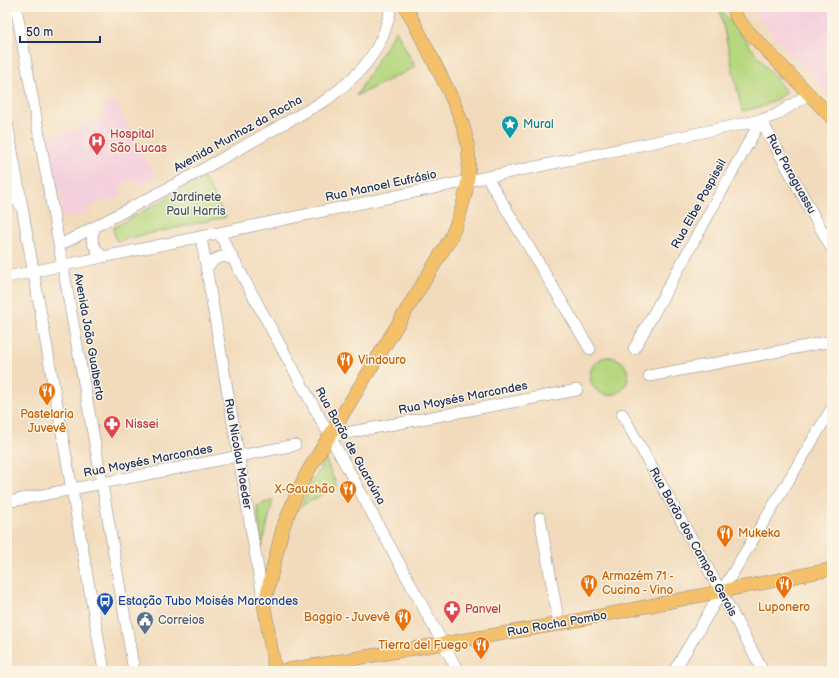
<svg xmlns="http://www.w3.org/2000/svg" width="839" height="678" viewBox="0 0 839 678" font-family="'Balsamiq Sans',sans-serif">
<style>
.built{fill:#f4cfdd}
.green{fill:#b6d77e;stroke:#68836e}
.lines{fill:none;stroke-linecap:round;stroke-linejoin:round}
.minor-casing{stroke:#86858d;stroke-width:12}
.major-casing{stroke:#86858d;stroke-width:14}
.minor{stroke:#fff;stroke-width:11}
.major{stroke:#f4c16a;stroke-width:13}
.labels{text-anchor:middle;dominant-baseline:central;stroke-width:3;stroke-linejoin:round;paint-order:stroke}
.culture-label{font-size:12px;fill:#0d838f;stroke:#fcf5e5;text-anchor:start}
.health-label{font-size:12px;fill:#be3a42;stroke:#fcf5e5;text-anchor:start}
.street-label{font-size:12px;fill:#1b2f5e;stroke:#fcf5e5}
.park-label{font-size:12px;fill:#425966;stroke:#fcf5e5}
.food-label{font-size:12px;fill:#c56008;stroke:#fcf5e5;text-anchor:start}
.transit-label{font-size:12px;fill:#164399;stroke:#fcf5e5;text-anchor:start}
.service-label{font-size:12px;fill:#4e5e75;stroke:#fcf5e5;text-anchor:start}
</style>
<rect width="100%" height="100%" fill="#fcf5e5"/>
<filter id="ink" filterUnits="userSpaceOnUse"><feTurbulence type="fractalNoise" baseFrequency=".025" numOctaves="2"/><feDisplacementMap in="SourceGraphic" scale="8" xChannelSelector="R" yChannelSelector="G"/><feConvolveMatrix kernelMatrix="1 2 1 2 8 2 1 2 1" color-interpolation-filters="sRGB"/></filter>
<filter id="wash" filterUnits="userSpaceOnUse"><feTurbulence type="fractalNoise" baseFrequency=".012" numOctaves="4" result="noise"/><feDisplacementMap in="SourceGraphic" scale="16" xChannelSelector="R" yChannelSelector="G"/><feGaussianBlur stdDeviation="0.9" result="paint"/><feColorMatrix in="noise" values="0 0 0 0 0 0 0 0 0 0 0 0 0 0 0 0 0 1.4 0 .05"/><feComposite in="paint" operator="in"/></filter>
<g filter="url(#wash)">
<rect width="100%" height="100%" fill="#f2dbbc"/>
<!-- built -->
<path class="built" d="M751 7H832V90L828 93 754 14Z
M115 100 155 177 139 186 134 177 119 187 122 195 109 201 108 198 87 208 88 211 69 218 65 217 63 216 58 197 65 195 64 190 57 191 46 136 70 131 106 116 102 107Z"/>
<!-- green -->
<path class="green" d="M719 7 787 93 764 106 742 111Z
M396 30 415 67 356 96Z
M204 178 226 217 116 241 113 228Z
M590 376a19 19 0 1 1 38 0a19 19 0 1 1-38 0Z
M325 458 337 486 300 507Z
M273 500 262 546 257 506Z"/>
</g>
<g filter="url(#ink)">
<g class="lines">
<!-- minor casing -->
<g class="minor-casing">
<path id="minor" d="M16 7 102 483 134 671
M761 120 832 249
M7 122 104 671
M487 177 590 349
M7 188 20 205
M95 227C89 240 93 247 103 257
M219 233 458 671
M201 237 264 604
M60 245 191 176 326 100C361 74 383 51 391 7
M206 269C213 259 221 253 233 259
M7 277 761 120 776 115 809 94
M634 349 761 120
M649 376 832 341
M622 414 721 592 763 671
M330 436 577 390
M7 502 295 445
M540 518 559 624
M674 671 832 408"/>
</g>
<!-- major casing -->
<g class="major-casing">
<path id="major" d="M733 7 737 18 743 26 832 118
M275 671 264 605 283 527 297 493 308 471 450 239C464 209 473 173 467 141 464 123 456 108 449 92 435 63 420 35 406 7
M281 671 559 624 832 569"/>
</g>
<!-- minor -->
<use href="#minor" class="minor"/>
<!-- major -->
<use href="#major" class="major"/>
</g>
</g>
<!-- icons -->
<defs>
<g id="sight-pin" transform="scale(0.9)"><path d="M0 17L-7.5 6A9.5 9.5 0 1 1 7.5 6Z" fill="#0f9aa8" stroke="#fcf5e5"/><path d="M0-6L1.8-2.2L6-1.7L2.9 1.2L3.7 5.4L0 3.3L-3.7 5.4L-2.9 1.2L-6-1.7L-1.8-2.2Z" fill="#fff"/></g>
<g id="hospital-pin" transform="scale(0.9)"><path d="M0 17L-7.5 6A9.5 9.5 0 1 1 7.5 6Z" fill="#e0444e" stroke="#fcf5e5"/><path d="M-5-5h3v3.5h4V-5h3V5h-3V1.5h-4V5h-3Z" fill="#fff"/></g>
<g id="restaurant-pin" transform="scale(0.9)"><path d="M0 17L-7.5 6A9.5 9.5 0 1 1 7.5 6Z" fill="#e8710a" stroke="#fcf5e5"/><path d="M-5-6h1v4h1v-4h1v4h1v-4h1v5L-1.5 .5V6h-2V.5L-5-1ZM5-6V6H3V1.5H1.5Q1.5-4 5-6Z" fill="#fff"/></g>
<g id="pharmacy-pin" transform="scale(0.9)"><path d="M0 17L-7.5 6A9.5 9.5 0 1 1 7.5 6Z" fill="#e0444e" stroke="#fcf5e5"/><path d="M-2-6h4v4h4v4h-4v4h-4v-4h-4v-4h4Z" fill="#fff"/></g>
<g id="bus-pin" transform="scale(0.9)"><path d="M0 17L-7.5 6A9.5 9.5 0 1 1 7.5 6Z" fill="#1a4fb4" stroke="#fcf5e5"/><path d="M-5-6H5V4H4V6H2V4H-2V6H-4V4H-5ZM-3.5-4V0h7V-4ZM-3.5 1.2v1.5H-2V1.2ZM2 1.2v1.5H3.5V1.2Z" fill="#fff"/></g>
<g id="civic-pin" transform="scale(0.9)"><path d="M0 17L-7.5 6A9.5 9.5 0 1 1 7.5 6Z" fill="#5c6f8a" stroke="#fcf5e5"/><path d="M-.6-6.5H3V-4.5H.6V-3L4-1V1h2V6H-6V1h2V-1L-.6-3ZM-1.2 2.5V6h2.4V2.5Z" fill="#fff"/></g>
</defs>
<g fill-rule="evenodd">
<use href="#sight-pin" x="510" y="124"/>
<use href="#hospital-pin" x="97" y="141"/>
<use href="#restaurant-pin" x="345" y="360"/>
<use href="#restaurant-pin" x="47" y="391"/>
<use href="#pharmacy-pin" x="112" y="424"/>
<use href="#restaurant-pin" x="348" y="489"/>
<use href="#restaurant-pin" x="725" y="533"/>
<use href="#restaurant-pin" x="589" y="583"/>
<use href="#restaurant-pin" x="784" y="584"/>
<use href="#bus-pin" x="105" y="601"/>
<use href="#pharmacy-pin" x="452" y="609"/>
<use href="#restaurant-pin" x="403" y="617"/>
<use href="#civic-pin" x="145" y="620"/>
<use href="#restaurant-pin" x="481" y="645"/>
</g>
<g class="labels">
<!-- culture labels -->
<g class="culture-label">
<text x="523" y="124">Mural</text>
</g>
<!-- health labels -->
<g class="health-label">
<text x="110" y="134">Hospital<tspan x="110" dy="14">São Lucas</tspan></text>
<text x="125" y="424">Nissei</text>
<text x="465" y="609">Panvel</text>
</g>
<!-- street labels -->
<g class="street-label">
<text transform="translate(238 134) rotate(-29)">Avenida Munhoz da Rocha</text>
<text transform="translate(791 174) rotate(61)">Rua Paraguassu</text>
<text transform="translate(381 186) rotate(-12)">Rua Manoel Eufrásio</text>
<text transform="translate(699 204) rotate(-61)">Rua Elbe Pospissil</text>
<text transform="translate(89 337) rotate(80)">Avenida João Gualberto</text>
<text transform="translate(463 398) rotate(-11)">Rua Moysés Marcondes</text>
<text transform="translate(350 446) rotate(61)">Rua Barão de Guaraúna</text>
<text transform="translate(238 454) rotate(80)">Rua Nicolau Maeder</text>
<text transform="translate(148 461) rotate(-11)">Rua Moysés Marcondes</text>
<text transform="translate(693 542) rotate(61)">Rua Barão dos Campos Gerais</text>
<text transform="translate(557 624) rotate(-10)">Rua Rocha Pombo</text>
</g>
<!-- park labels -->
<g class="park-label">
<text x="196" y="197">Jardinete<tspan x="196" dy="14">Paul Harris</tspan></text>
</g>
<!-- food labels -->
<g class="food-label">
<text x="358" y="360">Vindouro</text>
<text x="47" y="414" text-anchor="middle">Pastelaria<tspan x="47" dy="14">Juvevê</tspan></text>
<text x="335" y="489" text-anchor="end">X-Gauchão</text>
<text x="738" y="533">Mukeka</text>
<text x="602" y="576">Armazém 71 -<tspan x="602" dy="14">Cucina - Vino</tspan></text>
<text x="784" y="607" text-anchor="middle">Luponero</text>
<text x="390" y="617" text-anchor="end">Baggio - Juvevê</text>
<text x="468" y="645" text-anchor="end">Tierra del Fuego</text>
</g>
<!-- transit labels -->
<g class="transit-label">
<text x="118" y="601">Estação Tubo Moisés Marcondes</text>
</g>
<!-- service labels -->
<g class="service-label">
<text x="158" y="620">Correios</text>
</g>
</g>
<!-- margin -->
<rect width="839" height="678" fill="none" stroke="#fcf5e5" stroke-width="24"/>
<!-- scale -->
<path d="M20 36v6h80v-6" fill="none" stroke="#1b2f5e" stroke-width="2"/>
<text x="26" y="36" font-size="12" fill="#1b2f5e" stroke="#fcf5e5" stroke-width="3" paint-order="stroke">50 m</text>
</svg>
